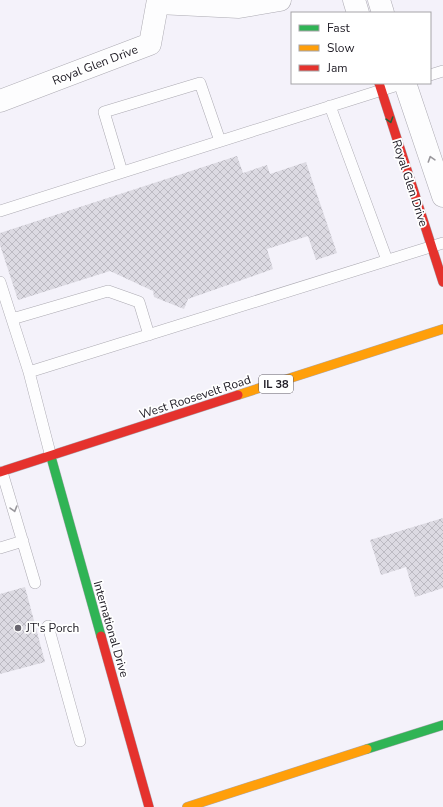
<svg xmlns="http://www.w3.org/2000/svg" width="443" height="807" viewBox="0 0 443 807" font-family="'Nunito Sans',sans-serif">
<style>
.building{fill:url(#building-cross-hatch)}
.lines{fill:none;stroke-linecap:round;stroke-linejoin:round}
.lane-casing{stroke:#acaab2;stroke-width:12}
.street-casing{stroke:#acaab2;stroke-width:23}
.fast-casing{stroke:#acaab2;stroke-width:10}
.slow-casing{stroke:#acaab2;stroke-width:10}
.jam-casing{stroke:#acaab2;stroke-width:10}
.lane{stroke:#fdfdfe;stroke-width:11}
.street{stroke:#fdfdfe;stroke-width:22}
.fast{stroke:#30b455;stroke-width:9}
.slow{stroke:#ff9f0a;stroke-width:9}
.jam{stroke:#e5322d;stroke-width:9}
.oneway{stroke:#26603a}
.oneway2{stroke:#99979c}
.poi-dot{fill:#69666f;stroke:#fff;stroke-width:1.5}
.labels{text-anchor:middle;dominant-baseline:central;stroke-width:3.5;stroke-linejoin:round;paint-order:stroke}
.shield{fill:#fff;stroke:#625f66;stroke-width:1}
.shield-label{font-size:11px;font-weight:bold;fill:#1e1b24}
.street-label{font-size:12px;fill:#1e1b24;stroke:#fff}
.poi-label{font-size:12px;fill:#1e1b24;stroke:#fff;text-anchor:start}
</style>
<defs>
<pattern id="building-cross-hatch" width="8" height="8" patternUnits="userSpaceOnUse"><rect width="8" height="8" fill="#dcdae2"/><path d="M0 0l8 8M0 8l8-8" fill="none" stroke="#bcbac2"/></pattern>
</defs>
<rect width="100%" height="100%" fill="#f4f2fa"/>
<!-- building -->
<path class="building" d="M237 156 243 173 267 165 270 174 306 162 337 253 316 260 308 236 267 249 273 269 188 299 184 309 154 297 153 291 110 271 18 300 0 245V233Z
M443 518V588L415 597 406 567 381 575 370 540Z
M25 587 45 662 0 674V594Z"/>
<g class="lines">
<!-- lane casing -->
<g class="lane-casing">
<path id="lane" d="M430 75 443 71
M330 106 387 260
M122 172 104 112 200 83 220 141
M0 211 404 83
M0 282 29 372 51 457
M12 319 108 291 139 302 149 335
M29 372 443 243
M2 472 35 583
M0 548 23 541
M48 626 80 741"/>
</g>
<!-- street casing -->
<g class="street-casing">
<path id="street" d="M354 0 358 13
M379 0 383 13
M158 3 239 7 280 0
M405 83 443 196
M0 101 150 44 158 0"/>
</g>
<!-- fast casing -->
<g class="fast-casing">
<path id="fast" d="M51 457 101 636
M367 749 443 725"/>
</g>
<!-- slow casing -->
<g class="slow-casing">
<path id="slow" d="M238 395 443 329
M187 807 367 749"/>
</g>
<!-- jam casing -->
<g class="jam-casing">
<path id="jam" d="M379 83 443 282
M0 472 238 395
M101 636 149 807"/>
</g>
<!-- lane -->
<use href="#lane" class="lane"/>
<!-- street -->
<use href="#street" class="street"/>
<!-- fast -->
<use href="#fast" class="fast"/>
<!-- slow -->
<use href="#slow" class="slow"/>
<!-- jam -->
<use href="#jam" class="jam"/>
</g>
<!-- one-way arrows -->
<defs><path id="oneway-chevron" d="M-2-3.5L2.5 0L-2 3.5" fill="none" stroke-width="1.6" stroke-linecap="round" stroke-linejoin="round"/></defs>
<use class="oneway" href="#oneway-chevron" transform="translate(390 120) rotate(73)"/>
<g class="oneway2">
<use href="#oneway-chevron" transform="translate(431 159) rotate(-108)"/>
<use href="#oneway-chevron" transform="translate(14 509) rotate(74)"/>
</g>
<!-- markers -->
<circle class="poi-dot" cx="18" cy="628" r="4"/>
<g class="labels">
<!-- shield labels -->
<rect class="shield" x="259" y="375" width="34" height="18" rx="3"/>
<g class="shield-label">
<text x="276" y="384">IL 38</text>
</g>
<!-- street labels -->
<g class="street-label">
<text transform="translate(95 65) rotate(-21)">Royal Glen Drive</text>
<text transform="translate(410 183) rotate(72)">Royal Glen Drive</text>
<text transform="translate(195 397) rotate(-18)">West Roosevelt Road</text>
<text transform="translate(111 629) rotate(74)">International Drive</text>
</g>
<!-- poi labels -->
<g class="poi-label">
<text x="26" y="628">JT's Porch</text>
</g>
</g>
<!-- legend -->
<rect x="291" y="12" width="140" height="72" fill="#ffffff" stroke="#a5a4a7"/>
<rect x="299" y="25" width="20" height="6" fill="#30b455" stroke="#a5a4a7"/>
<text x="327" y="32" font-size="12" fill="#1e1b24">Fast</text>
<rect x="299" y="45" width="20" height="6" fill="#ff9f0a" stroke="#a5a4a7"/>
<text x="327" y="52" font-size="12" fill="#1e1b24">Slow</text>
<rect x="299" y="65" width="20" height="6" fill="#e5322d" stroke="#a5a4a7"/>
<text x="327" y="72" font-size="12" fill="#1e1b24">Jam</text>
</svg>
